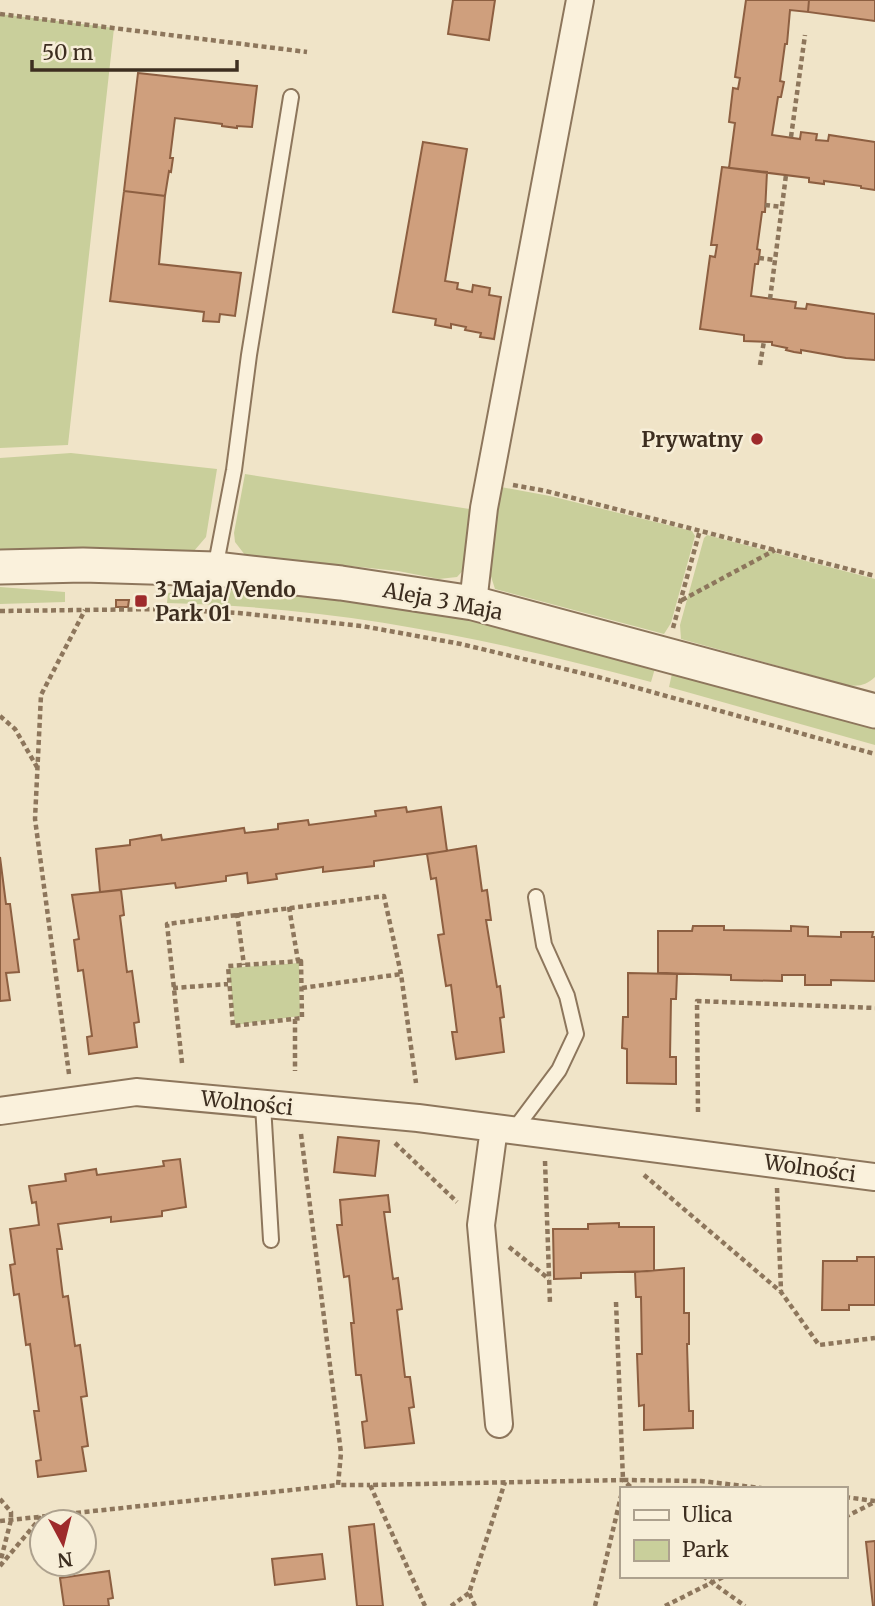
<svg xmlns="http://www.w3.org/2000/svg" width="875" height="1606" viewBox="0 0 875 1606" font-family="Merriweather,serif">
<style>
.green{fill:#c9cf9b}
.building{fill:#cf9f7d;stroke:#8d5f41;stroke-width:2}
.lines{fill:none;stroke-linecap:round;stroke-linejoin:round}
.service-casing{stroke:#8d765c;stroke-width:18}
.minor-casing{stroke:#8d765c;stroke-width:30}
.tertiary-casing{stroke:#8d765c;stroke-width:37}
.path{stroke:#8d765c;stroke-width:4.5;stroke-dasharray:5 3.5;stroke-linecap:butt}
.service{stroke:#faf1dc;stroke-width:14}
.minor{stroke:#faf1dc;stroke-width:26}
.tertiary{stroke:#faf1dc;stroke-width:33}
.poi-dot{fill:#9e2a2b;stroke:#f7eed8;stroke-width:2.5}
.labels{text-anchor:middle;dominant-baseline:central;stroke-width:5;stroke-linejoin:round;paint-order:stroke}
.poi-label{font-size:21px;font-weight:bold;fill:#3d2e20;stroke:#f7eed8;text-anchor:end}
.street-label{font-size:21px;fill:#3d2e20;stroke:#f7eed8}
</style>
<rect width="100%" height="100%" fill="#f0e4c8"/>
<!-- green -->
<path class="green" d="M0 14 114 28 68 445 0 448Z
M71 453 217 469 206 537 194 551 123 548 0 552V458Z
M245 474 476 510 468 565 457 577 439 579 398 571 245 555 235 542 234 533Z
M501 487 550 496 692 531 695 536 671 623 664 634 495 589 488 567Z
M707 535 875 579V677C866 685 859 687 847 685L681 639 680 625 704 538Z
M0 587 65 592V602L0 604Z
M244 587 455 614 656 665 651 682C487 638 338 607 167 603L168 593Z
M673 669 875 725V745L669 687Z
M299 963 300 1016 235 1025 229 968Z"/>
<!-- building -->
<path class="building" d="M453 0H495L489 40 448 34Z
M746 0H809L808 12 790 10 787 44H785L780 81 784 82 781 97H778L772 135 800 139 801 132 817 134 816 140 828 141 829 135 875 142V190L861 188V186L824 181V184L809 182V178L729 168 735 123 729 122 733 88 738 89 740 78 735 77Z
M809 0H875V21L808 12Z
M138 73 257 86 252 127 237 126V128L222 126V124L175 118 170 158H173L171 172 169 171 165 196 124 191Z
M423 142 467 149 445 281 458 283 457 289 472 292 473 285 490 288 489 295 501 297 494 339 480 337 481 333 465 330 466 327 451 324V328L435 325 436 319 393 312Z
M722 167 767 172 765 212H762L757 249 760 250 759 258 758 264H755L751 296 796 302 795 308 806 309 807 304 875 314V360L846 358 801 350V353L794 352 786 350 787 348 772 345V342L744 341V335L700 329 710 256 715 257 717 245H711Z
M124 191 165 196 159 264 241 273 235 316 220 314 219 322 203 321 204 312 110 301Z
M116 600H129L128 607H116Z
M406 807 407 812 441 807 447 851 374 861V866L323 872V867L276 874 277 879 248 883 247 873 226 876V881L176 888 175 883 100 892 96 849 130 845V840L161 835 162 840 244 828 245 833 278 829V824L308 820 309 825 376 816 375 811Z
M476 846 482 891 487 890 491 920H486L497 987 500 986 504 1017 500 1018 504 1052 456 1059 452 1032H457L451 985 446 986 438 935 444 934 436 878 431 879 427 854Z
M0 857 6 904H10L19 972 6 973 10 1000 0 1001Z
M121 890 124 915 120 916 127 972 132 971 139 1022 134 1023 137 1047 89 1054 87 1037 92 1036 83 970 78 971 74 940 79 939 72 895Z
M693 926H724V930L791 931V926L808 927V936L841 937V932H873L872 937H875V981L831 980V985H805V975H782V981L731 980V975L658 973V931H692Z
M628 973 677 974 676 999H671L670 1057H676V1084L627 1083V1049L622 1048 623 1017H628Z
M338 1137 379 1141 375 1176 334 1172Z
M180 1159 186 1207 162 1211V1216L111 1222V1217L58 1224 62 1249H57L63 1297 68 1296 75 1346 80 1345 87 1396 81 1397 88 1446 82 1447 86 1471 38 1477 36 1461 41 1460 34 1411H39L30 1344 26 1345 19 1294 14 1295 10 1265 15 1264 10 1229 39 1225 36 1202 32 1203 29 1186 66 1181 65 1174 96 1169 97 1175 164 1166 163 1161Z
M388 1195 390 1212H384L393 1279 398 1278 402 1309 397 1310 405 1377H410L414 1407 409 1408 414 1443 365 1448 362 1422 367 1421 361 1375H356L351 1323H354L349 1276 344 1277 337 1225H342L340 1200Z
M619 1223V1227H654V1271L581 1273V1278L554 1279 553 1229H588V1224Z
M857 1257H875V1305H849V1310H822L823 1261H857Z
M684 1268V1313H689V1344H687L689 1411H693V1428L644 1430V1405L639 1406 637 1354H642L641 1297H636L635 1272Z
M374 1524 383 1606H357L349 1527Z
M875 1541V1606H873L866 1542Z
M322 1554 325 1579 275 1585 272 1559Z
M109 1571 113 1598 108 1599 109 1606H64L60 1578Z"/>
<g class="lines">
<!-- service casing -->
<g class="service-casing">
<path id="service" d="M215 569 234 470 249 355 291 97
M263 1105 271 1240
M514 1130 559 1070 576 1034 567 996 544 945 536 897"/>
</g>
<!-- minor casing -->
<g class="minor-casing">
<path id="minor" d="M473 603 484 508 580 0
M0 1111 136 1092 418 1118 875 1177
M494 1128 481 1225 499 1424"/>
</g>
<!-- tertiary casing -->
<g class="tertiary-casing">
<path id="tertiary" d="M0 567 83 565 215 569 341 583 473 603 875 711"/>
</g>
<!-- path -->
<path class="path" d="M0 14 307 52
M791 137 805 35
M765 205 782 207
M759 258 775 260
M770 299 786 175
M760 365 764 341
M513 485 546 491 875 576
M682 600 775 550
M0 611 164 609 239 613 362 626 461 644 598 677 875 754
M673 628 700 530
M0 716 15 729 37 767
M289 907 298 961
M237 913 244 965
M301 961 302 1018 233 1026 228 966Z
M173 988 228 984
M302 988 401 974
M295 1019V1071
M182 1063 167 924 384 896 401 974 416 1083
M69 1074 35 819 41 695 85 610
M698 1112 697 1001 875 1008
M301 1134 341 1453 338 1485H370
M395 1143 457 1202
M545 1161 550 1304
M644 1175 781 1292 819 1345 875 1338
M777 1188 781 1291
M509 1247 549 1279
M616 1302 623 1480 701 1481 769 1489
M845 1497 875 1501
M0 1499 11 1512V1520L0 1563
M845 1517 875 1502
M0 1521 338 1485
M0 1566 42 1516
M703 1576 745 1606
M425 1606 370 1485 623 1480 633 1489
M451 1606 469 1593
M475 1606 469 1593 505 1482
M595 1606 621 1496
M665 1606 725 1576"/>
<!-- service -->
<use href="#service" class="service"/>
<!-- minor -->
<use href="#minor" class="minor"/>
<!-- tertiary -->
<use href="#tertiary" class="tertiary"/>
</g>
<!-- markers -->
<g class="poi-dot">
<circle cx="757" cy="439" r="7"/>
<rect x="134" y="594" width="14" height="14" rx="3.5"/>
</g>
<g class="labels">
<!-- poi labels -->
<g class="poi-label">
<text x="743" y="439">Prywatny</text>
<text x="155" y="589" text-anchor="start">3 Maja/Vendo<tspan x="155" dy="24">Park 01</tspan></text>
</g>
<!-- street labels -->
<g class="street-label">
<text transform="translate(443 601) rotate(11)">Aleja 3 Maja</text>
<text transform="translate(247 1103) rotate(6)">Wolności</text>
<text transform="translate(810 1168) rotate(8)">Wolności</text>
</g>
</g>
<!-- legend -->
<rect x="620" y="1487" width="228" height="91" fill="#f7eed8" stroke="#ada18e" stroke-width="2"/>
<rect x="634" y="1510" width="35" height="10" fill="#faf1dc" stroke="#ada18e" stroke-width="2"/>
<text x="682" y="1522" font-size="21" fill="#3d2e20">Ulica</text>
<rect x="634" y="1540" width="35" height="21" fill="#c9cf9b" stroke="#ada18e" stroke-width="2"/>
<text x="682" y="1557" font-size="21" fill="#3d2e20">Park</text>
<!-- north arrow -->
<g transform="translate(63 1543) rotate(173)"><circle r="33" fill="#f7eed8" stroke="#ada18e" stroke-width="2"/>
<path d="M0-5L12 26L0 18L-12 26Z" fill="#9e2a2b"/>
<text y="-10" font-size="19" font-weight="bold" text-anchor="middle" fill="#3d2e20">N</text>
</g>
<!-- scale -->
<path d="M32 60v10h205v-10" fill="none" stroke="#3d2e20" stroke-width="3.5"/>
<text x="42" y="60" font-size="21" fill="#3d2e20" stroke="#f7eed8" stroke-width="5" paint-order="stroke">50 m</text>
</svg>
